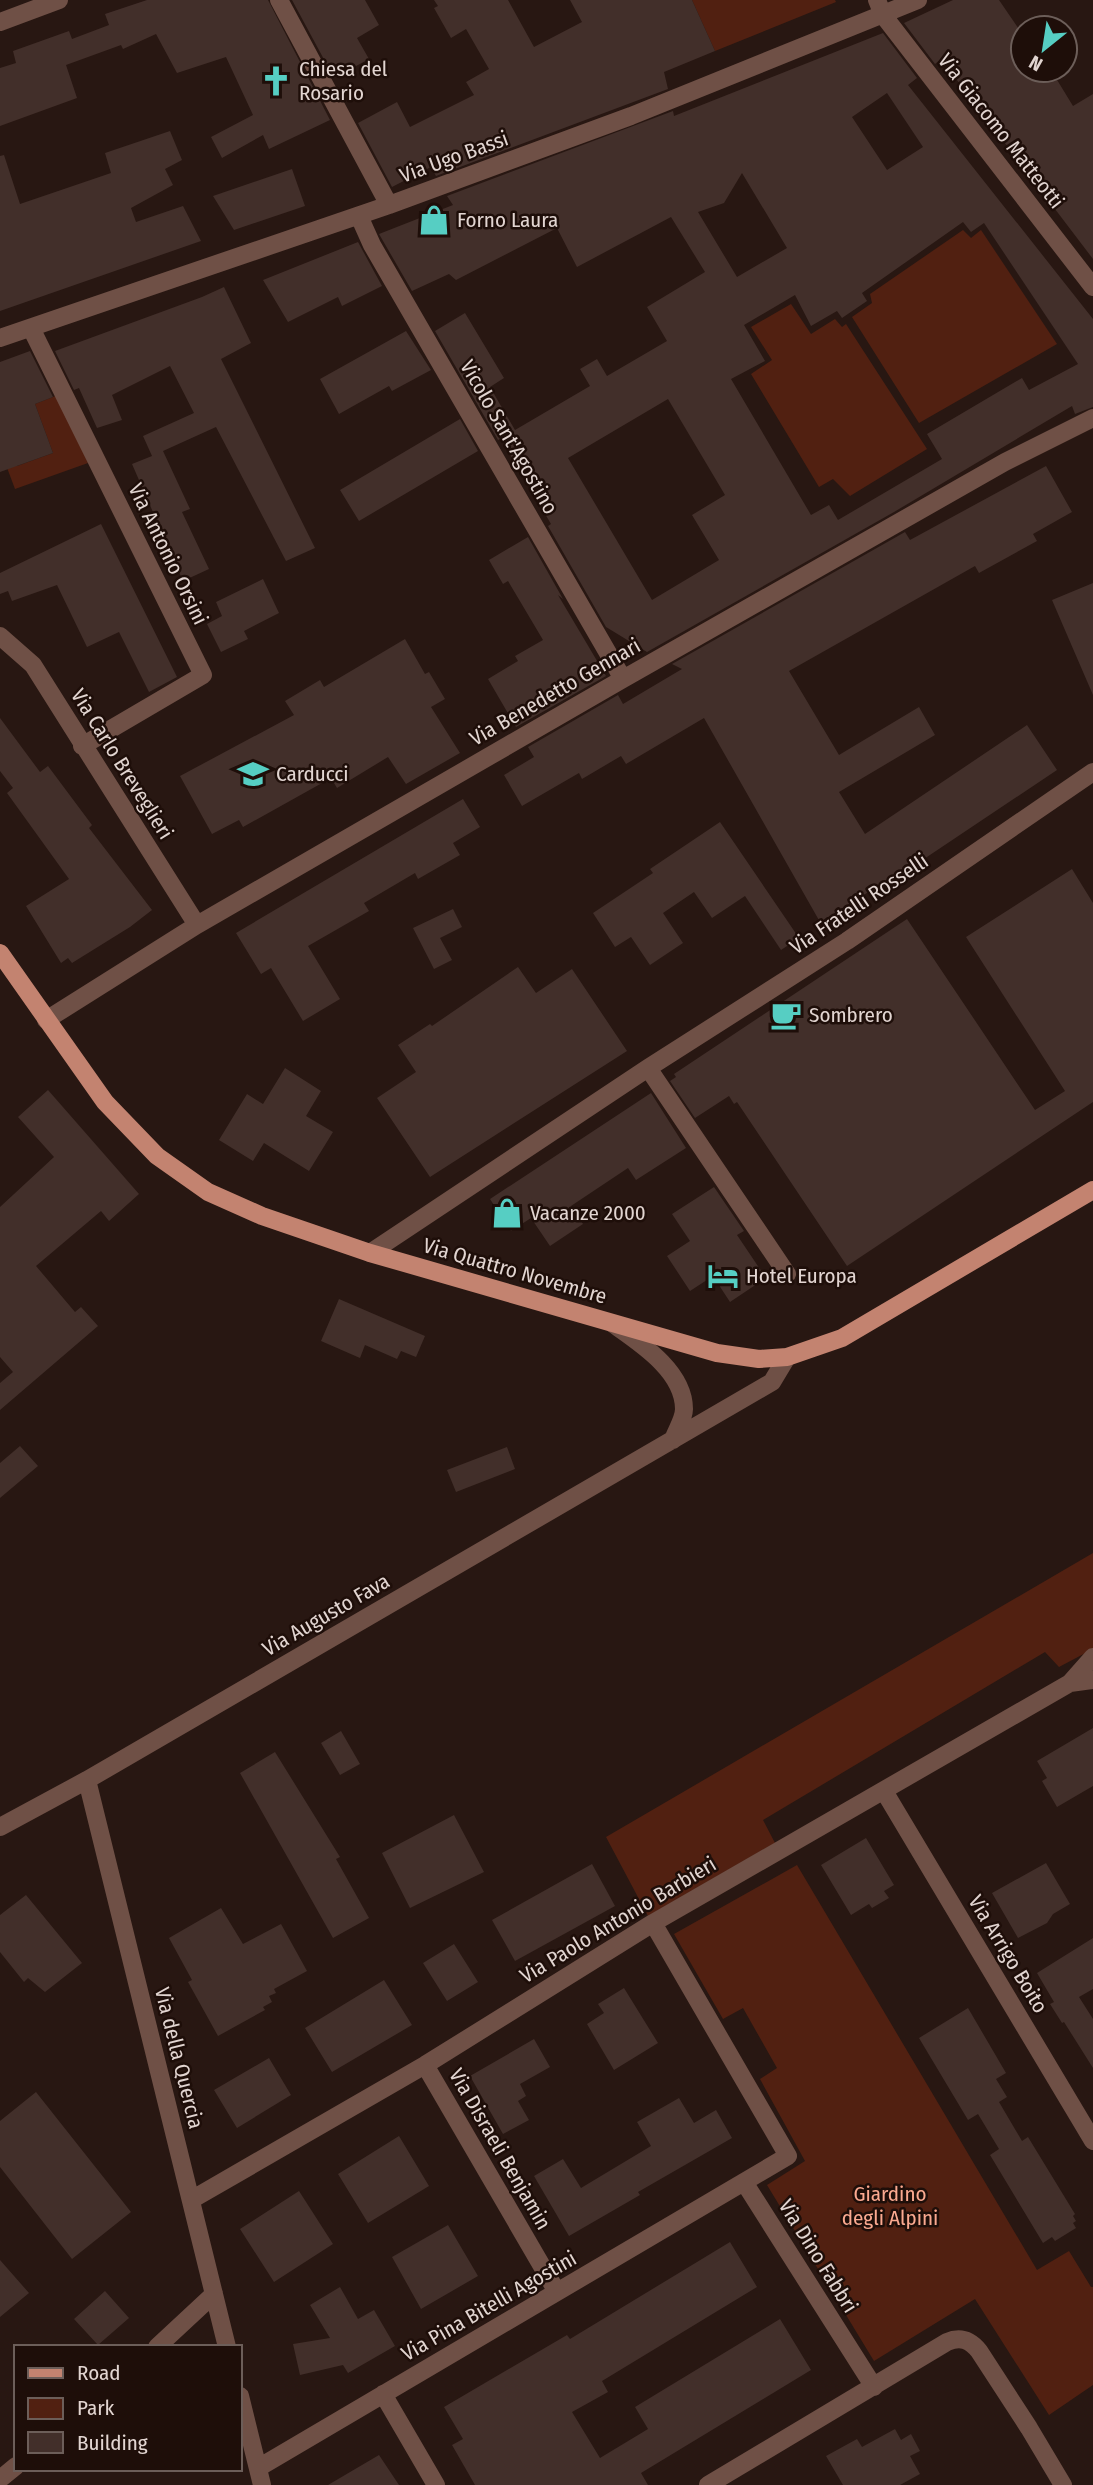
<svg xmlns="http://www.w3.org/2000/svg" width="1093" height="2485" viewBox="0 0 1093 2485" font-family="'Fira Sans Condensed',sans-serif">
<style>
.green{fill:#512011}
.building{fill:#422f2a;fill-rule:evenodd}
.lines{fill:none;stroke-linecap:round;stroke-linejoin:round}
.minor{stroke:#6f5046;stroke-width:18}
.major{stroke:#c38370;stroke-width:18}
.labels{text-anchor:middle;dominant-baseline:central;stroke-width:5;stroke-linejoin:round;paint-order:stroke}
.poi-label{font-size:21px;fill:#e2d5d1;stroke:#1e0e09;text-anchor:start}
.street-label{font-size:21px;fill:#e2d5d1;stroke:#1e0e09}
.park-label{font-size:21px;fill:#fba990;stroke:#1e0e09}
</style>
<rect width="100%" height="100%" fill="#281712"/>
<!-- green -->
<path class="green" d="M692 0H835L836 2 715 51Z
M963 230 971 238 981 230 1057 344 919 423 852 317 872 303 870 294Z
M791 304 811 334 835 319 842 327 846 324 927 449 850 496 833 479 819 487 751 374 772 360 751 327Z
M58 395 88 463 15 489 0 449 7 440 17 466 53 453 35 404Z
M1093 1553V1649L1059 1667 1045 1652 763 1820 775 1843 648 1916 606 1837Z
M797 1865 1037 2270 1069 2251 1091 2287H1093V2385L1049 2415 975 2299 874 2361 767 2185 805 2161 760 2079 777 2068 743 2008 723 2019 674 1934Z"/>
<!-- building -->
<path class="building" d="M147 0H268L330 120 269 149 263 135 222 158 211 137 253 115 226 57 177 73 156 34 123 49 121 45 66 65 77 98 0 126V68L16 63 13 51 69 31 72 39 109 25 105 14Z
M292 0H365L379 25 357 38 369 59 334 78Z
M434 0H508L534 47 582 22 570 0H692L715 51 664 72 668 89 436 176 431 167 392 187 358 123 397 102 410 127 474 95 466 82 489 69 466 29 451 38 434 8 438 6Z
M953 0H999L1023 35V70H1051L1073 106 1093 94V259L941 59 935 64 904 23Z
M883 33 917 78 908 85 1093 319V407L1075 414 1072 406 894 512 647 652 606 627 548 526 551 524 501 439 498 440 435 331 465 313 504 378 490 387 515 430 590 386 580 369 597 359 607 376 667 341 647 307 705 272 671 217 577 267 557 228 456 280 449 274 412 291 379 234 453 205 447 196 673 111 674 116ZM887 93 923 147 887 170 852 117ZM742 173 787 248 737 277 698 212 724 203ZM963 222 971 232 984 223 1078 364 1029 390 1022 378 927 434 942 459 838 520 829 505 811 515 731 379 765 361 744 325 795 295 811 326 837 311 842 318 867 301 862 293ZM668 399 725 495 692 515 719 560 652 600 568 458Z
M170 131 182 160 165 169 173 185 131 208 136 222 183 206 201 241 0 311V156L4 155 20 204 111 173 105 153Z
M292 169 305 206 234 230 213 196Z
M358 242 382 286 342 306 338 297 288 322 263 280Z
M224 287 251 343 221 359 315 548 286 561 216 427 163 451 190 509 182 512 209 569 183 581 132 464 152 456 143 436 194 413 170 366 112 395 122 420 97 428 79 388 74 390 55 351 202 297Z
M406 331 431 370 392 391 389 386 339 414 320 379Z
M30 351 53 397 35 404 53 453 0 472V362Z
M460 419 478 451 359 521 340 490Z
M1046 466 1072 512 1033 534 1037 541 979 573 975 566 789 671 839 755 919 707 935 735 839 792 865 834 1027 725 1057 770 918 863 917 862 820 922 704 718 626 764 621 756 582 779 579 773 522 806 504 775 534 757 528 747 618 695 623 704 682 669 672 664 905 532 910 540Z
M101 524 177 677 149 692 119 632 87 647 57 585 12 601 8 591 0 594V573Z
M528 537 563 599 558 595 606 676 516 727 488 679 518 661 515 656 543 640 508 581 503 584 489 560Z
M263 579 279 613 244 631 248 639 221 652 207 624 222 616 216 602Z
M1093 583V695L1052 600Z
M405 639 425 674 429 672 445 699 431 707 460 753 406 784 388 757 337 788 331 778 243 827 239 820 212 834 180 776 294 715 285 701 320 680 324 687Z
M0 718 40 772 48 766 92 825 89 828 152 910 130 927 72 963 68 958 61 963 26 906 69 879 7 793 13 788 0 771Z
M463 799 480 827 453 843 460 855 418 879 415 873 364 903 369 911 308 946 340 999 303 1021 271 968 261 974 236 933Z
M720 822 799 938 781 950 745 896 712 918 694 892 663 913 683 943 650 965 631 937 615 947 593 913 653 873 650 869Z
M1072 869 1093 903V1102L847 1266 737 1102 734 1104 729 1096 695 1118 670 1081 676 1077 674 1074 907 919 1035 1110 1065 1091 966 937Z
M453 909 462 927 440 938 452 960 434 969 413 928Z
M518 967 536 993 572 969 627 1051 430 1177 377 1098 416 1072 398 1045 430 1024 432 1026Z
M285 1068 321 1091 306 1116 333 1132 309 1171 264 1143 253 1161 219 1140 247 1094 263 1104Z
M48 1090 139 1194 109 1221 101 1211 36 1266 75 1312 81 1307 98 1326 0 1410V1383L13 1372 0 1357V1207L54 1157 18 1117Z
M651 1093 686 1148 636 1180 628 1168 571 1206 583 1224 550 1246 531 1218 511 1231 490 1199Z
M714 1187 744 1231 737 1235 766 1278 730 1302 713 1276 690 1291 667 1256 690 1241 672 1214Z
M339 1299 425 1336 416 1357 401 1351 397 1359 365 1345 360 1358 321 1341Z
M20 1446 38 1466 0 1498V1463Z
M507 1447 515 1469 456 1492 447 1470Z
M1093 1728V1786L1057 1807 1042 1781 1047 1778 1037 1761Z
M341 1731 360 1764 340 1775 321 1743Z
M275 1752 340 1857 336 1859 369 1918 333 1938 240 1773Z
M454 1815 484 1872 410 1908 382 1853Z
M866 1838 894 1885 884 1891 889 1898 872 1908 869 1904 851 1915 821 1865Z
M1046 1863 1070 1904 1053 1914 1047 1923 1018 1938 992 1893Z
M592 1864 615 1906 515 1961 492 1920Z
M26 1895 82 1963 45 1992 28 1978 24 1982 0 1952V1915Z
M221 1908 243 1944 281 1924 307 1971 274 1989 276 1993 269 1996 272 2002 263 2007 265 2010 218 2036 188 1982 192 1980 169 1938Z
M1093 1938V1989L1079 1997 1093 2019V2068L1064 2022 1062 2023 1050 2004 1054 2002 1037 1973Z
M454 1944 478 1982 447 2001 423 1963Z
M384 1980 412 2025 332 2072 305 2028Z
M624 1988 658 2043 614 2070 587 2024 604 2013 598 2004Z
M968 2008 1006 2073 996 2079 1007 2097 999 2102 1022 2141 1028 2137 1075 2214 1073 2216 1076 2221 1073 2223 1076 2228 1055 2241 1052 2237 1043 2243 990 2155 999 2149 978 2114 968 2120 919 2038Z
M534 2039 550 2067 520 2084 526 2096 518 2101 529 2120 503 2134 470 2076Z
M269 2058 291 2095 237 2128 214 2090Z
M36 2092 131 2212 72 2259 0 2167V2121Z
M679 2098 694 2123 716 2110 732 2138 638 2192 640 2195 569 2236 534 2176 563 2159 581 2188 651 2146 637 2122Z
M399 2136 429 2186 368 2223 338 2174Z
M299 2191 333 2244 274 2282 240 2229Z
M448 2225 478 2276 421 2309 392 2257Z
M730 2242 757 2287 602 2381 608 2392 572 2412 600 2458 648 2429 635 2407 780 2319 811 2370 641 2473 648 2485H475L452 2445 463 2439 444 2407 567 2335 570 2339Z
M0 2260 29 2293 0 2317Z
M340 2287 358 2319 374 2310 395 2346 348 2373 343 2365 300 2375 293 2344 330 2338 310 2305Z
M105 2291 129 2318 98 2345 74 2319Z
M895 2429 901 2440 911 2434 920 2451 910 2456 920 2474 900 2485H843L826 2456 857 2439 862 2447Z
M379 2455 399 2485H328Z"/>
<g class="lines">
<!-- minor -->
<path class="minor" d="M279 0 389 205
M877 0 883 15 1093 287
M0 22 59 0
M359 216 372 245 623 679
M31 328 203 675 82 746
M0 338 389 205 631 116 918 0
M0 636 33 665 197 925
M46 1020 197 925 623 679 1005 462 1093 418
M648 1068 787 1274
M370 1253 648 1068 847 941 1093 772
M613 1324C640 1343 684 1371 684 1409 684 1419 676 1431 673 1440
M1070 1683 1093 1657
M87 1780 227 2347
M884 1791 1093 2141
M0 1827 87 1780 772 1382 787 1357
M425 2065 557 2292
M744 2182 874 2387
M191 2200 425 2065 653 1923 1070 1683 1093 1680
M157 2347 214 2294
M383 2394 436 2485
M240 2396 262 2485
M258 2468 788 2156 653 1923
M0 2479 16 2466
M708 2485 947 2342C961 2336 970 2340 979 2351L1029 2428 1063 2485"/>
<!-- major -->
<path class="major" d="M0 953 105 1102 157 1156 208 1192 262 1216 370 1253 717 1353 759 1359 787 1357 842 1338 1093 1190"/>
</g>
<!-- icons -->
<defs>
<g id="church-bare" transform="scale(2.415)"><path d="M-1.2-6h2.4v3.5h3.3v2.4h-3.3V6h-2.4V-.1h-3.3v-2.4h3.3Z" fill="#56cec3" stroke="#1e0e09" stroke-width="2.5" paint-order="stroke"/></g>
<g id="shop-bare" transform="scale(2.415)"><path d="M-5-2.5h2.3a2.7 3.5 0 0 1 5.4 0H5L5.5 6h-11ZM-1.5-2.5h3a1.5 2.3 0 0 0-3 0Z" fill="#56cec3" stroke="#1e0e09" stroke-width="2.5" paint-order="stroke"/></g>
<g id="school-bare" transform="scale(2.415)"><path d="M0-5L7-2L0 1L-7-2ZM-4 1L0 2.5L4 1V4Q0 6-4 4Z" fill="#56cec3" stroke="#1e0e09" stroke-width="2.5" paint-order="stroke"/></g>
<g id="cafe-bare" transform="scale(2.415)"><path d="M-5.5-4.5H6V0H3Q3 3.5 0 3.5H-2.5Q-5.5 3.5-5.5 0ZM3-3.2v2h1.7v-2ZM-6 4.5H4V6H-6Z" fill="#56cec3" stroke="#1e0e09" stroke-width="2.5" paint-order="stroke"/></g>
<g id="hotel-bare" transform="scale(2.415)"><path d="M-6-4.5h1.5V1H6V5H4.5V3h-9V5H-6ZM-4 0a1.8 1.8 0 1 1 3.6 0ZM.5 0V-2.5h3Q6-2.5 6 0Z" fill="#56cec3" stroke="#1e0e09" stroke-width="2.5" paint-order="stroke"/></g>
</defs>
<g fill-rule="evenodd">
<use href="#church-bare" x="276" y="81"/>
<use href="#shop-bare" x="434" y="220"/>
<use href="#school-bare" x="253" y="774"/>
<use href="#cafe-bare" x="786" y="1015"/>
<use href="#shop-bare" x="507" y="1213"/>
<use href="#hotel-bare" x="723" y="1276"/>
</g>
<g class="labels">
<!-- poi labels -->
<g class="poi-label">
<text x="299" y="69">Chiesa del<tspan x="299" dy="24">Rosario</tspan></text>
<text x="457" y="220">Forno Laura</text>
<text x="276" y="774">Carducci</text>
<text x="809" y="1015">Sombrero</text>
<text x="530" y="1213">Vacanze 2000</text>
<text x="746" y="1276">Hotel Europa</text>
</g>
<!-- street labels -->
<g class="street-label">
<text transform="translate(1001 131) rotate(52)">Via Giacomo Matteotti</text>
<text transform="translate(454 157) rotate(-20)">Via Ugo Bassi</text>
<text transform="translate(509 437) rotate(60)">Vicolo Sant'Agostino</text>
<text transform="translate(168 554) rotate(64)">Via Antonio Orsini</text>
<text transform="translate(555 692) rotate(-30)">Via Benedetto Gennari</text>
<text transform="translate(122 764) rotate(58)">Via Carlo Breveglieri</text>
<text transform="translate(859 904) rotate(-34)">Via Fratelli Rosselli</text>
<text transform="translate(515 1271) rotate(16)">Via Quattro Novembre</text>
<text transform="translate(326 1615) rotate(-30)">Via Augusto Fava</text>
<text transform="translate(618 1920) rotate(-31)">Via Paolo Antonio Barbieri</text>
<text transform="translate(1008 1954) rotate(59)">Via Arrigo Boito</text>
<text transform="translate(179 2058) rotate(76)">Via della Quercia</text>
<text transform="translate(500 2149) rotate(60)">Via Disraeli Benjamin</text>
<text transform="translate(818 2256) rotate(58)">Via Dino Fabbri</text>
<text transform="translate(489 2306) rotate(-30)">Via Pina Bitelli Agostini</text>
</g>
<!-- park labels -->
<g class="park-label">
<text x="890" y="2194">Giardino<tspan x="890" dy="24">degli Alpini</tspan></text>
</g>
</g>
<!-- legend -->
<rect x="14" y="2345" width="228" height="126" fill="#1e0e09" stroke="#6c5e59" stroke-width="2"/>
<rect x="28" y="2368" width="35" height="10" fill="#c38370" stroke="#6c5e59" stroke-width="2"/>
<text x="77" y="2380" font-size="21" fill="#e2d5d1">Road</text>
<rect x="28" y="2398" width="35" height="21" fill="#512011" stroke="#6c5e59" stroke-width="2"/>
<text x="77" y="2415" font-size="21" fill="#e2d5d1">Park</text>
<rect x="28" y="2432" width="35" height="21" fill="#422f2a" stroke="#6c5e59" stroke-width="2"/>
<text x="77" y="2450" font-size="21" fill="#e2d5d1">Building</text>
<!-- north arrow -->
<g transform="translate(1044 49) rotate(210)"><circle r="33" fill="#1e0e09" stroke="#6c5e59" stroke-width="2"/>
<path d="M0-5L12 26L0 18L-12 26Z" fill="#56cec3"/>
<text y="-10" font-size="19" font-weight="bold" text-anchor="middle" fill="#e2d5d1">N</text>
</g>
</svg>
